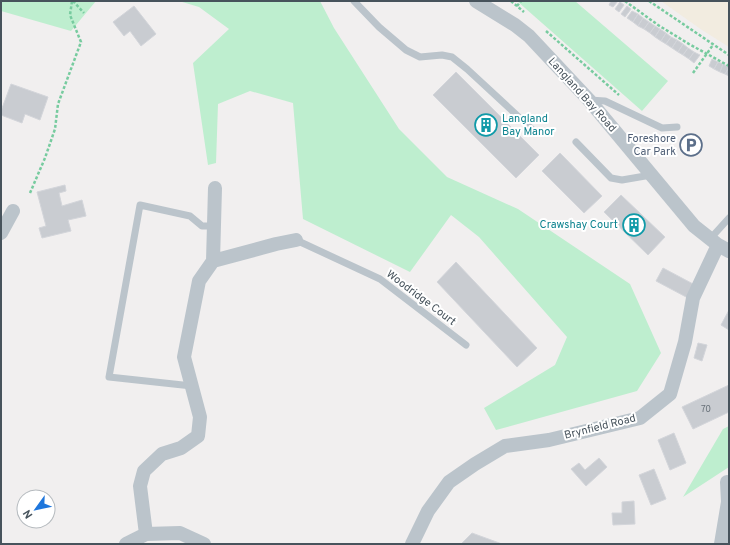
<svg xmlns="http://www.w3.org/2000/svg" width="730" height="545" viewBox="0 0 730 545" font-family="Overpass,sans-serif">
<style>
.green{fill:#beeecf}
.sand{fill:#f2ece0}
.building{fill:#c9ccd1;stroke:#d3d5da}
.lines{fill:none;stroke-linecap:round;stroke-linejoin:round}
.path{stroke:#77cb9f;stroke-width:2.5;stroke-dasharray:3 2;stroke-linecap:butt}
.service{stroke:#bbc4cb;stroke-width:7}
.minor{stroke:#bbc4cb;stroke-width:14}
.labels{text-anchor:middle;dominant-baseline:central;stroke-width:4;stroke-linejoin:round;paint-order:stroke}
.number-label{font-size:9px;fill:#687179}
.street-label{font-size:11px;fill:#47535c;stroke:#fff}
.culture-label{font-size:11px;fill:#0d838f;stroke:#fff;text-anchor:start}
.service-label{font-size:11px;fill:#4e5e75;stroke:#fff;text-anchor:end}
</style>
<rect width="100%" height="100%" fill="#f1efef"/>
<!-- green -->
<path class="green" d="M1 1H96L71 31 1 11Z
M179 1H320L334 28 399 129 447 177 518 209 630 284 661 353 637 391 496 430 484 408 555 365 567 337 479 237 451 215 410 272 303 219 293 103 250 91 218 104 216 163 208 165 193 63 229 29 199 7Z
M517 1H575L668 81 642 111Z
M729 426V467L683 497 723 429Z"/>
<!-- sand -->
<path class="sand" d="M661 1H729V47L702 30Z"/>
<!-- building -->
<path class="building" d="M611 1H618L613 7 609 5Z
M620 2 624 5 619 12 615 9Z
M134 6 156 34 141 46 130 31 124 36 113 22Z
M627 6 631 9 625 17 621 14Z
M632 11 638 14 633 22 627 18Z
M638 14 643 18 638 26 633 22Z
M643 18 649 22 644 29 638 26Z
M649 22 655 26 650 33 644 29Z
M655 26 660 29 655 37 650 33Z
M660 29 666 33 661 41 655 37Z
M666 33 671 37 666 44 661 41Z
M671 37 677 40 672 48 666 44Z
M677 40 683 44 678 52 672 48Z
M683 44 688 48 683 55 678 52Z
M688 48 694 52 689 59 683 55Z
M694 52 700 55 694 63 689 59Z
M712 59 718 62 714 69 709 66Z
M718 62 723 64 720 72 714 69Z
M723 64 729 67 725 74 720 72Z
M729 67V76L725 74Z
M456 72 539 155 516 178 433 95Z
M11 84 48 97 40 120 25 114 22 123 1 115V111Z
M560 153 602 196 584 213 542 171Z
M65 185 66 191 59 193 62 206 82 200 86 216 68 220 71 231 42 238 39 228 46 226 37 192Z
M621 195 665 237 648 255 604 212Z
M456 262 537 348 517 367 437 282Z
M663 268 695 285 688 298 656 281Z
M729 310V330L721 325Z
M698 343 707 345 702 361 694 358Z
M729 385V412L693 429 682 407Z
M674 433 686 463 670 470 658 440Z
M599 458 607 467 586 486 571 469 579 463 585 470Z
M654 469 666 499 651 505 639 475Z
M634 501 635 524 613 525 612 513H622V502Z
M472 533 502 544H461Z"/>
<g class="lines">
<!-- path -->
<path class="path" d="M73 1 84 13
M511 1 524 12
M625 1 658 25 689 44 729 66
M649 1 729 55
M517 6 521 1
M546 31 619 95
M693 73 713 45
M30 193 45 158 55 129 58 104 81 42 70 15 72 1"/>
<!-- service -->
<path class="service" d="M354 1 379 27 406 50 420 57 442 55 452 57 467 69 535 132
M589 100 605 101 662 128 677 127
M576 142 611 178 622 180 651 175
M710 239 729 218
M296 240 380 279 466 345
M192 386 109 377 140 205 190 216 202 226H214"/>
<!-- minor -->
<path class="minor" d="M476 1 515 25 529 36 589 100 694 226 718 245 729 251
M1 233 13 211
M213 261 276 244 296 240
M146 534 140 486 144 471 162 454 181 448 198 436 200 417 184 357 199 281 213 261 215 188
M126 544 146 534 180 533 204 544
M412 544 428 511 449 482 475 464 505 446 549 440 640 418 670 394 685 342 693 298 718 245
M721 544 728 502 727 482"/>
</g>
<!-- icons -->
<defs>
<g id="building-ring" transform="scale(1.15)"><circle r="9.5" fill="#fff" stroke="#0f9aa8" stroke-width="1.5"/><path d="M-4-6H4V6H1V3H-1V6H-4ZM-2.5-4.3h1.7v1.8h-1.7ZM.8-4.3h1.7v1.8H.8ZM-2.5-1h1.7V.8h-1.7ZM.8-1h1.7V.8H.8Z" fill="#0f9aa8"/></g>
<g id="parking-ring" transform="scale(1.15)"><circle r="9.5" fill="#fff" stroke="#5c6f8a" stroke-width="1.5"/><path d="M-3.5-5.5H1a3.5 3.5 0 0 1 0 7H-1V5.5H-3.5ZM-1-3.4V-.6H.8a1.4 1.4 0 0 0 0-2.8Z" fill="#5c6f8a"/></g>
</defs>
<g fill-rule="evenodd">
<use href="#building-ring" x="486" y="125"/>
<use href="#parking-ring" x="691" y="145"/>
<use href="#building-ring" x="634" y="225"/>
</g>
<g class="labels">
<!-- number labels -->
<g class="number-label">
<text x="706" y="409">70</text>
</g>
<!-- street labels -->
<g class="street-label">
<text transform="translate(582 95) rotate(48)">Langland Bay Road</text>
<text transform="translate(421 298) rotate(37)">Woodridge Court</text>
<text transform="translate(600 427) rotate(-14)">Brynfield Road</text>
</g>
<!-- culture labels -->
<g class="culture-label">
<text x="502" y="119">Langland<tspan x="502" dy="13">Bay Manor</tspan></text>
<text x="618" y="225" text-anchor="end">Crawshay Court</text>
</g>
<!-- service labels -->
<g class="service-label">
<text x="676" y="139">Foreshore<tspan x="676" dy="13">Car Park</tspan></text>
</g>
</g>
<!-- border -->
<rect width="730" height="545" fill="none" stroke="#47535c" stroke-width="4"/>
<!-- north arrow -->
<g transform="translate(36 509) rotate(237)"><circle r="19" fill="#ffffff" stroke="#b5babe"/>
<path d="M0-3L7 15L0 10L-7 15Z" fill="#1e76dc"/>
<text y="-6" font-size="11" font-weight="bold" text-anchor="middle" fill="#47535c">N</text>
</g>
</svg>
